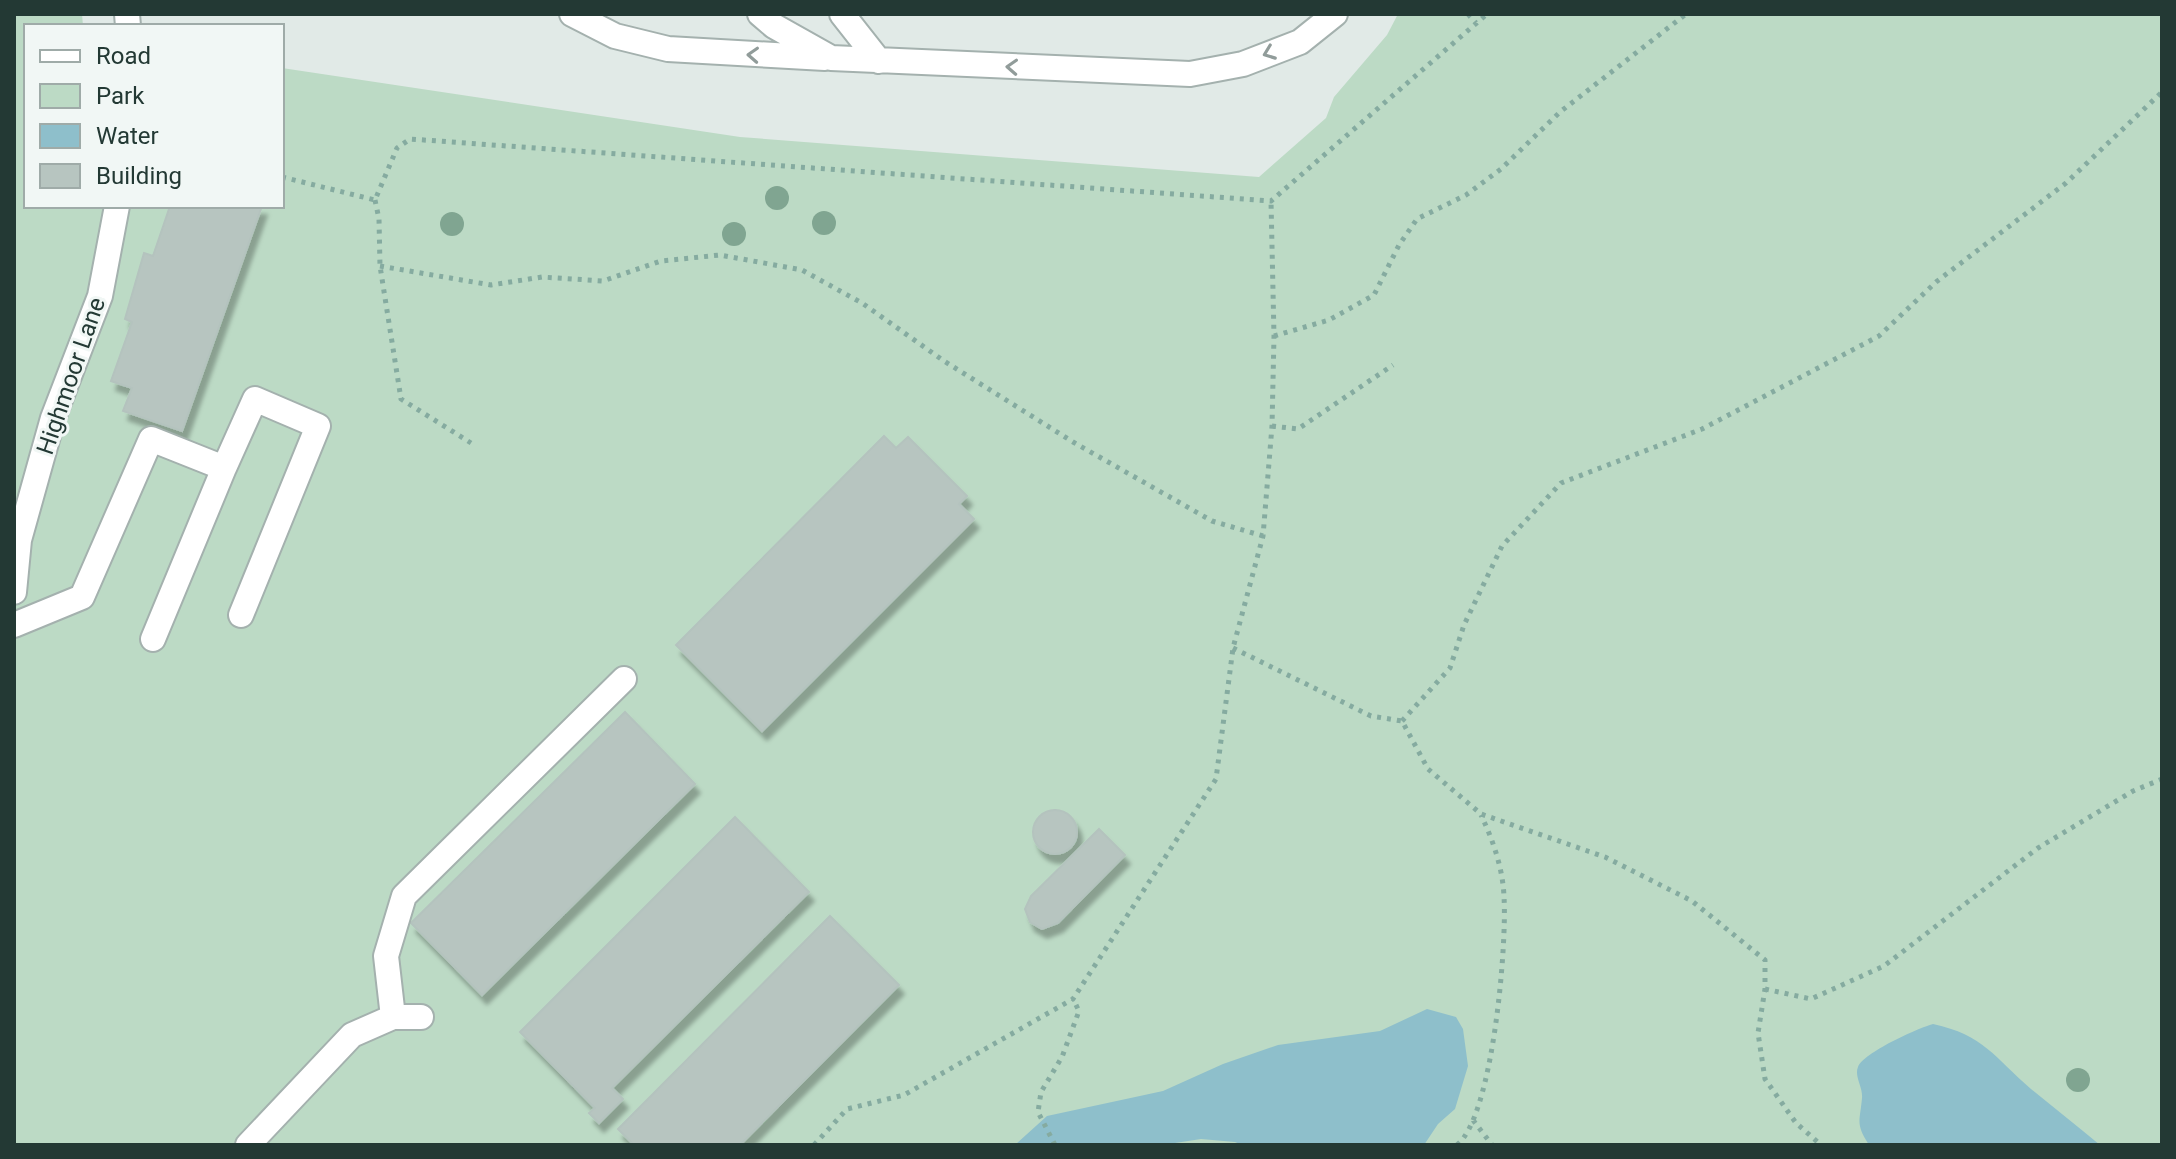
<svg xmlns="http://www.w3.org/2000/svg" width="2176" height="1159" viewBox="0 0 2176 1159" font-family="Roboto,sans-serif">
<style>
.green{fill:#bcdac5}
.water{fill:#8ebfcb}
.building{fill:#b7c5c0;stroke:#b4c3be;stroke-width:2;filter:url(#shadow)}
.lines{fill:none;stroke-linecap:round;stroke-linejoin:round}
.minor-casing{stroke:#a4b1ae;stroke-width:28}
.path{stroke:#85aba0;stroke-width:5;stroke-dasharray:4 6;stroke-linecap:butt}
.minor{stroke:#fff;stroke-width:24}
.tree{fill:#80a591}
.oneway{stroke:#919c9a}
.labels{text-anchor:middle;dominant-baseline:central;stroke-width:6;stroke-linejoin:round;paint-order:stroke}
.street-label{font-size:24px;fill:#233934;stroke:#f1f7f5}
</style>
<defs>
<filter id="shadow"><feDropShadow dx="5" dy="9" stdDeviation="2" flood-color="#0004"/></filter>
</defs>
<rect width="100%" height="100%" fill="#e1eae7"/>
<!-- green -->
<path class="green" d="M14 14H82L83 26H26V206H282V68L740 137 1259 177 1326 118 1334 97 1387 35 1398 14H2162V1145H14Z"/>
<!-- water -->
<path class="water" d="M1427 1009 1456 1017 1463 1029 1468 1066 1455 1109 1438 1124 1424 1145H1242L1235 1142 1201 1139 1162 1145H1015L1047 1116 1163 1091 1223 1064 1278 1045 1380 1031Z
M1933 1024C1984 1035 1994 1057 2031 1089 2054 1108 2077 1126 2100 1145H1869C1855 1123 1860 1122 1862 1098 1863 1087 1854 1076 1858 1067 1863 1053 1918 1028 1933 1024Z"/>
<!-- building -->
<path class="building" d="M170 206 183 208 184 206H262L182 431 123 411 132 388 111 381 132 322 125 319 144 253 153 256Z
M884 436 896 448 908 437 967 496 959 504 974 519 762 731 676 645Z
M625 712 695 784 482 995 411 923Z
M1033 832a22 22 0 1 1 44 0a22 22 0 1 1-44 0Z
M735 817 809 892 612 1088 623 1099 599 1123 589 1113 595 1108 520 1032Z
M1099 829 1125 855 1058 923 1042 929 1030 922 1025 909 1031 896Z
M830 916 899 985 740 1145H634L618 1129Z"/>
<g class="lines">
<!-- minor casing -->
<g class="minor-casing">
<path id="minor" d="M127 14 128 26
M572 14 615 36 668 49 825 58
M760 14 774 26 831 58 1190 74 1243 64 1300 42 1335 14
M842 14 879 61
M224 468 255 399 318 426 241 615
M14 592 19 540 53 418 100 296 117 206
M14 625 82 597 151 439 224 468 153 639
M393 1017 386 956 404 896 624 679
M248 1145 352 1035 393 1017H421"/>
</g>
<!-- path -->
<path class="path" d="M1468 14 1476 23
M282 177 375 200 397 148 410 139 1271 201 1487 14
M375 200 379 219 380 266 401 399 471 443
M380 266 491 285 542 277 603 281 661 261 720 255 802 270 862 303 944 361 1073 442 1212 521 1263 536
M1274 336 1329 320 1374 295 1399 245 1417 219 1466 195 1501 169 1560 112 1686 14
M1272 426 1298 429 1393 365
M1233 648 1371 716 1402 721 1428 769 1481 814 1605 857 1692 901 1765 960V989L1758 1033 1765 1079 1796 1123 1821 1145
M1402 721 1450 668 1464 625 1502 546 1561 483 1702 429 1879 336 1936 282 2066 183 2162 92
M1765 989 1811 999 1884 966 2038 848 2133 791 2162 779
M1473 1120 1492 1145
M814 1145 847 1109 904 1095 1073 999 1216 779 1233 648 1263 536 1272 426 1274 336 1271 201
M1055 1145 1038 1112 1041 1092 1062 1057 1079 1011 1073 999
M1457 1145C1493 1116 1507 945 1504 897 1503 869 1493 840 1481 815"/>
<!-- minor -->
<use href="#minor" class="minor"/>
</g>
<!-- trees -->
<g class="tree">
<circle cx="777" cy="198" r="12"/>
<circle cx="824" cy="223" r="12"/>
<circle cx="452" cy="224" r="12"/>
<circle cx="734" cy="234" r="12"/>
<circle cx="2078" cy="1080" r="12"/>
</g>
<!-- one-way arrows -->
<defs><path id="oneway-chevron" d="M-2-3.5L2.5 0L-2 3.5" fill="none" stroke-width="1.6" stroke-linecap="round" stroke-linejoin="round" transform="scale(2)"/></defs>
<g class="oneway">
<use href="#oneway-chevron" transform="translate(1269 53) rotate(159)"/>
<use href="#oneway-chevron" transform="translate(753 55) rotate(-177)"/>
<use href="#oneway-chevron" transform="translate(1012 67) rotate(-177)"/>
</g>
<g class="labels">
<!-- street labels -->
<g class="street-label">
<text transform="translate(71 376) rotate(-71)">Highmoor Lane</text>
</g>
</g>
<!-- border -->
<rect width="2176" height="1159" fill="none" stroke="#233934" stroke-width="32"/>
<!-- legend -->
<rect x="24" y="24" width="260" height="184" fill="#f1f7f5" stroke="#9faba8" stroke-width="2"/>
<rect x="40" y="50" width="40" height="12" fill="#ffffff" stroke="#9faba8" stroke-width="2"/>
<text x="96" y="64" font-size="24" fill="#233934">Road</text>
<rect x="40" y="84" width="40" height="24" fill="#bcdac5" stroke="#9faba8" stroke-width="2"/>
<text x="96" y="104" font-size="24" fill="#233934">Park</text>
<rect x="40" y="124" width="40" height="24" fill="#8ebfcb" stroke="#9faba8" stroke-width="2"/>
<text x="96" y="144" font-size="24" fill="#233934">Water</text>
<rect x="40" y="164" width="40" height="24" fill="#b7c5c0" stroke="#9faba8" stroke-width="2"/>
<text x="96" y="184" font-size="24" fill="#233934">Building</text>
</svg>
